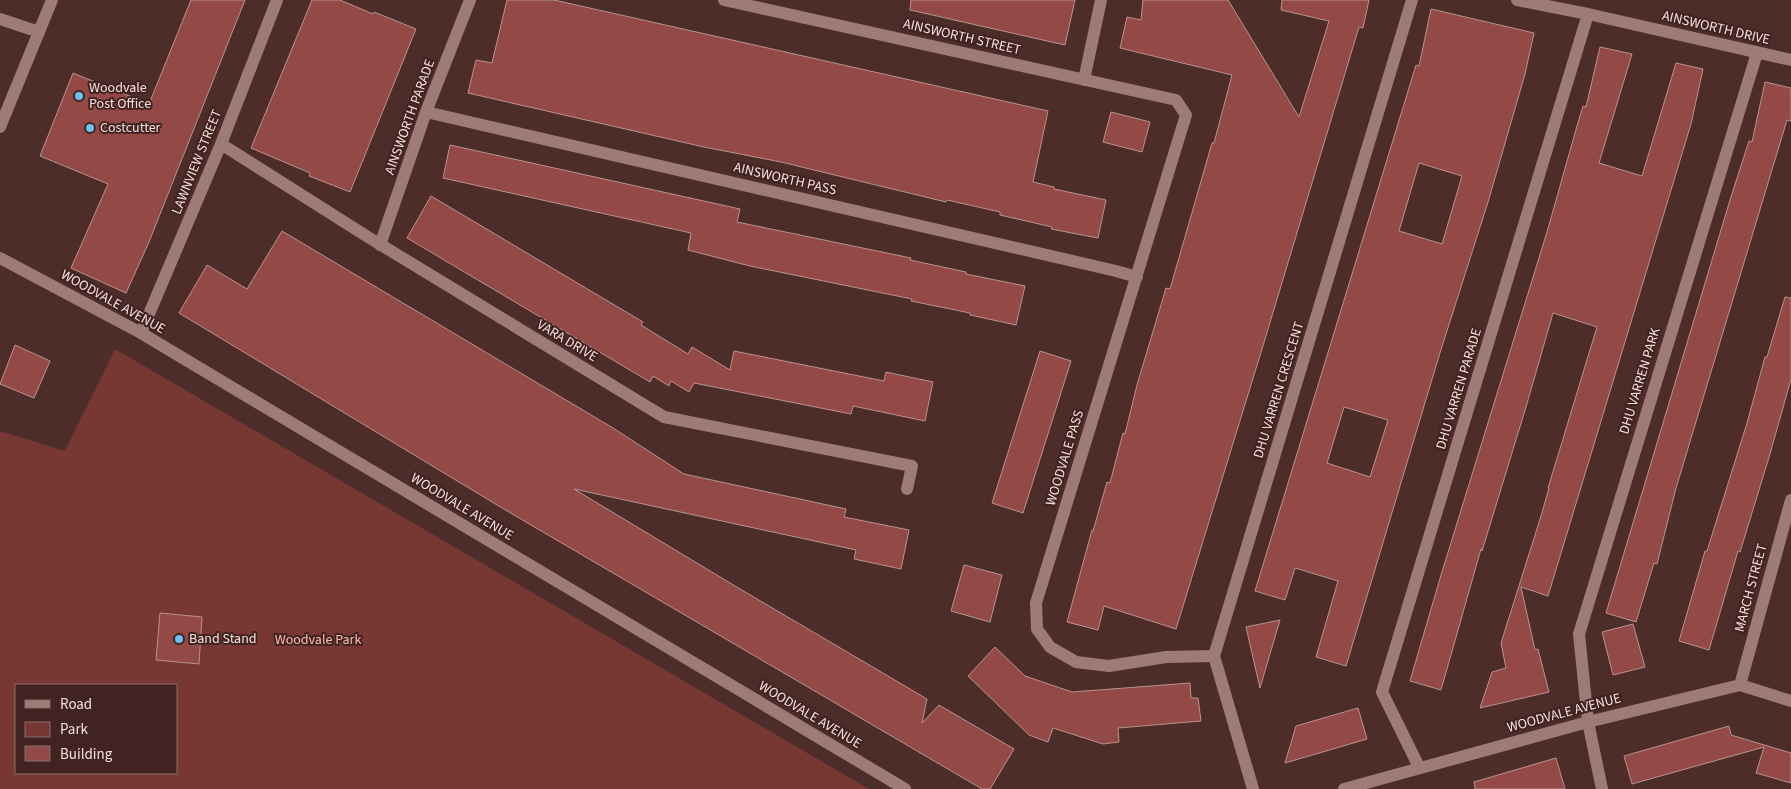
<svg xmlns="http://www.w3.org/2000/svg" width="1791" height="789" viewBox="0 0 1791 789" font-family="'Source Sans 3',sans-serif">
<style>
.green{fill:#773834;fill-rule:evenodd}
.building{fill:#934945;stroke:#b9938f;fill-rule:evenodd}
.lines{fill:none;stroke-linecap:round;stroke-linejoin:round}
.minor{stroke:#9f7b77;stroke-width:12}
.secondary{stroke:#9f7b77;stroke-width:12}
.poi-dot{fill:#6cc2f3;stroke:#412321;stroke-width:2}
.labels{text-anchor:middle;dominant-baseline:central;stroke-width:4;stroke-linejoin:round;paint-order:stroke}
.street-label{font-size:14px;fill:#f4dfdd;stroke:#412321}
.poi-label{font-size:14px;fill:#f4dfdd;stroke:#412321;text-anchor:start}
.park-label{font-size:14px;fill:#fcb9b3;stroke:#412321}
</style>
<rect width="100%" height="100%" fill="#4c2d2a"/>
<!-- green -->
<path class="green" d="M115 349 869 789H0V431L65 451ZM16 685H176V773H16Z"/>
<!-- building -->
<path class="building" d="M191 0H245L149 242 126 293 71 268 108 184 40 156 73 73 149 104Z
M312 0H340L373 14 374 12 416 29 350 192 309 176 310 173 251 148Z
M507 0H554L1048 111 1033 182 1054 187V189L1106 200 1098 238 1051 229 1052 227 1000 215V212L947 200 946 202 781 162 704 147 468 93 476 60 492 63Z
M911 0H1075L1065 45 910 10Z
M1143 0H1228L1299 117 1329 21 1281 10 1282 0H1369L1363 28 1359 27 1262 349 1176 629 1104 606 1098 630 1067 622 1092 530 1093 531 1107 482 1110 483 1123 433 1125 434 1137 385 1166 288 1170 289 1212 143H1214L1232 75 1120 48 1127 17 1141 20Z
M1431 9 1534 33 1525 74 1488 202 1439 356 1346 666 1316 657 1338 581 1295 568 1285 600 1255 591 1416 65 1419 66ZM1419 163 1462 176 1442 244 1399 231ZM1344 407 1388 420 1370 477 1327 463Z
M1600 47 1632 54 1599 163 1642 176 1676 63 1703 69 1691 124 1548 596 1521 587 1535 650 1538 649 1549 692 1480 708 1492 672 1506 668 1501 643 1541 516 1549 488H1548L1597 327 1553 313 1526 407 1482 551 1481 549 1441 690 1410 681 1441 575 1547 232 1577 126 1583 106 1586 107Z
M1765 82 1791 88V121L1787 120 1676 488 1657 564 1654 563 1636 622 1606 613 1730 200 1749 141 1752 142Z
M1111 112 1150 122 1142 152 1103 142Z
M450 145 740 209 737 222 911 258 910 260 966 272V274L1025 286 1016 325 970 315V313L911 301 912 299 750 266 688 250 691 233 443 178Z
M431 196 643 322 641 325 688 354 692 347 730 370 734 351 884 381 886 372 933 382 925 421 853 406 851 414 694 383 689 392 671 381 669 386 653 376 650 382 407 238Z
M282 231 613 428 684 474 846 509 844 517 909 530 901 569 854 559 856 550 574 489 735 586 927 699 922 723 939 705 1014 749 990 789H982L502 508 179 313 207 265 247 289Z
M1785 297 1791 298V379L1770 454 1740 552 1738 551 1709 650 1679 641 1705 551H1707L1747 423 1765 357H1767Z
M15 345 50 361 34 398 0 384Z
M1040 351 1071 361 1023 513 992 503Z
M964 565 1002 575 990 622 951 611Z
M160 613 202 617 199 664 156 660Z
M1280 620 1260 688 1246 627Z
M1633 624 1645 667 1613 675 1602 632Z
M995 647 1025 676 1072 692 1190 683 1191 698H1198L1201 721 1118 728 1119 742 1103 744 1053 728 1048 742 1029 735 968 676Z
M1358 708 1367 739 1285 763 1296 726Z
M1729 726 1731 735 1791 753V783L1756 773 1764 747 1632 784 1624 756Z
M1556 758 1565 789H1475L1474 782Z"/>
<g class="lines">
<!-- minor -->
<path class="minor" d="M724 0 1176 100 1186 115 1036 603 1037 629 1050 647 1076 662 1109 666 1166 657 1214 656
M1517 0 1588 14 1791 60
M0 19 39 32
M1084 80 1101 0
M426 112 1116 271 1137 277
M221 144 368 237 664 417 912 466 907 489
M380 245 426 112 470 0
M0 258 141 333 905 789
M141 333 221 144 277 0
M1740 685 1791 500
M1419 767 1382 692 1588 14
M1253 789 1214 656 1412 0
M1344 789 1588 722 1740 685 1791 701
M1602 789 1588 722 1579 634 1757 53"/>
<!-- secondary -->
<path class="secondary" d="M0 127 52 0"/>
</g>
<!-- markers -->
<g class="poi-dot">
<circle cx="79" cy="96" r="5"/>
<circle cx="90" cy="128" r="5"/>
<circle cx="179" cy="639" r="5"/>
</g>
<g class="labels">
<!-- street labels -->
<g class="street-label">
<text transform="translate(1716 28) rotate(13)">AINSWORTH DRIVE</text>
<text transform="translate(962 37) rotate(13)">AINSWORTH STREET</text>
<text transform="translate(410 117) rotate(-70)">AINSWORTH PARADE</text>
<text transform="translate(197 162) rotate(-68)">LAWNVIEW STREET</text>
<text transform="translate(785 179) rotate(13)">AINSWORTH PASS</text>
<text transform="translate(113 302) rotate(29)">WOODVALE AVENUE</text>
<text transform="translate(567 341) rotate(31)">VARA DRIVE</text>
<text transform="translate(1640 381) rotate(-73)">DHU VARREN PARK</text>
<text transform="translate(1459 389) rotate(-73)">DHU VARREN PARADE</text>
<text transform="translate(1279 390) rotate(-73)">DHU VARREN CRESCENT</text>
<text transform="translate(1065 458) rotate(-73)">WOODVALE PASS</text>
<text transform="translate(462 507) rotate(31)">WOODVALE AVENUE</text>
<text transform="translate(1751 588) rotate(-75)">MARCH STREET</text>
<text transform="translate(1564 713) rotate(-15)">WOODVALE AVENUE</text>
<text transform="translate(810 715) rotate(31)">WOODVALE AVENUE</text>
</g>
<!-- poi labels -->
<g class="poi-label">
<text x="89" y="88">Woodvale<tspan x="89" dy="16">Post Office</tspan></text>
<text x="100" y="128">Costcutter</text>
<text x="189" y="639">Band Stand</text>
</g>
<!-- park labels -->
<g class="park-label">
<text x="318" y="640">Woodvale Park</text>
</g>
</g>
<!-- legend -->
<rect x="15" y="684" width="162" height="90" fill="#412321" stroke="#896e6c"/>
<rect x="25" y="700" width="25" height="8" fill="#9f7b77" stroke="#896e6c"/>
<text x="60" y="709" font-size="15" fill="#f4dfdd">Road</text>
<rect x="25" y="722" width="25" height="15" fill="#773834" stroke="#896e6c"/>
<text x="60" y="734" font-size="15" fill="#f4dfdd">Park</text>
<rect x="25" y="746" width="25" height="15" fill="#934945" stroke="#896e6c"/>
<text x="60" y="759" font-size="15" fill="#f4dfdd">Building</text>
</svg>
